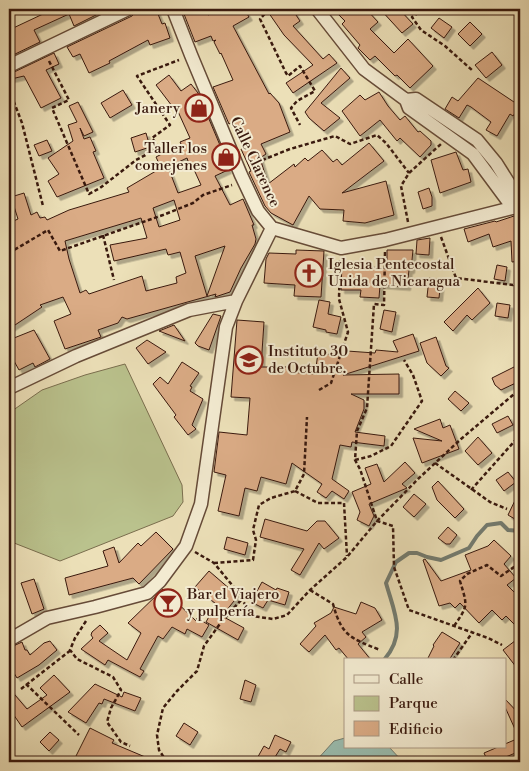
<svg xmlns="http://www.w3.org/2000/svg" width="529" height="771" viewBox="0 0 529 771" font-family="'Libre Bodoni',serif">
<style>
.green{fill:#bac28d;stroke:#7a6e4e}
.water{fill:#99bdb0;stroke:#737b6f}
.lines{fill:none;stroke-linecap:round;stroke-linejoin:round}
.stream{stroke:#737b6f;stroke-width:4}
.building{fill:#daab85;stroke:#39190e;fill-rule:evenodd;filter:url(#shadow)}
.minor-casing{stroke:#664b38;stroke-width:15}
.path{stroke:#39190e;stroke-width:2.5;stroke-dasharray:4 2.5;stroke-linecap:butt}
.minor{stroke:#f3ebd1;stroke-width:12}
.labels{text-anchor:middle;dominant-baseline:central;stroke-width:4;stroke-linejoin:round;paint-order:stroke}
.poi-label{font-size:15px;fill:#39190e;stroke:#f3ebd1;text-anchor:start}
.street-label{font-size:15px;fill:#39190e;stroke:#f3ebd1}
</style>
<defs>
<filter id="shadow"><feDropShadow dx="3.5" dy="3.5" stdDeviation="0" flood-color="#0004"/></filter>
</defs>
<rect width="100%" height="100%" fill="#ece0b8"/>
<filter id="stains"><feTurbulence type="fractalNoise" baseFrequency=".004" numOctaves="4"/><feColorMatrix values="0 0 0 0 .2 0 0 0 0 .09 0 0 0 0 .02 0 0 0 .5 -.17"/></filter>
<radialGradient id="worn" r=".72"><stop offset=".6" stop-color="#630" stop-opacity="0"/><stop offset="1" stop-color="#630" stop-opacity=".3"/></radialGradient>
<!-- green -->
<path class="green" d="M125 364 182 485 183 502 173 516 60 561 9 541V413L42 390 85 375Z"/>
<!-- water -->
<path class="water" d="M345 738V747H389L403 762H315L334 741Z"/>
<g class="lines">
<!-- stream -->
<path class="stream" d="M384 660C407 634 394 612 386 583L396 562 409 553H417L427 557 441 560 469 548 477 536 487 525 501 523 508 530 520 531"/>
</g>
<!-- building -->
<path class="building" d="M40 9H108L74 26 69 14 34 30 40 42 9 57V30L43 14Z
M151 9H156L162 24 165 23 170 38 150 45 148 40 109 61 110 63 89 73 80 54 73 57 67 47 132 16 135 12 136 14Z
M182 9H206L208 15 220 9H244L249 17 233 26 269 94 270 93 279 103 290 132 261 144 266 154 260 158 268 184 294 164 295 167 305 158 308 161 322 150 333 162 337 159 342 165 369 143 384 161 342 193 386 181 394 215 365 223 343 221 344 210 320 209 309 196 293 225 271 213 265 206 249 172 251 171 241 149 244 148 233 122 229 124 213 87 233 80 221 53 220 54 214 42 216 40 213 41 211 36 195 42Z
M266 9H292L300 21 293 26 323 59 329 54 337 63 293 93 286 83 313 65 284 35Z
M333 9H366L378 22 370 29 394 53 408 39 433 66 410 88 397 75 395 76 375 56 370 60 358 48 360 45 342 24 345 21Z
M380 9H399L413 24 402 33Z
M439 18 452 27 444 38 431 28Z
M470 22 482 34 470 46 458 34Z
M492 52 502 65 486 78 475 65Z
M54 53 59 64 46 70 61 98 41 108 24 76 11 79 10 74Z
M341 68 350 78 321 103 340 118 324 131 309 118 305 112Z
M169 75 181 91 191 84 198 93 222 150H220L228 170 215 176 230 205 243 199 254 225H252L256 239 255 244 241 268 230 292 215 297 216 294 127 319 122 317 118 323 98 330 101 337 65 349 54 321 71 314 63 297 40 305 42 307 9 329V267L14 264 9 252V223L18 219 11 197 24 193 31 215 37 212 40 218 45 217 47 220 69 210 129 192 127 188 161 168 156 157 181 144 180 142 190 138 175 105 172 106 156 85ZM187 158 189 164 191 163 201 185 178 193 168 167ZM174 200 180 220 159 227 153 208ZM141 218 147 238 110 245 114 261 166 249 168 255 180 252 186 273 176 277 177 283 146 291 142 276 89 294 86 290 80 293 69 259 65 241ZM225 246 207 296 195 256Z
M478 78 520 106 513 116 510 114 497 136 486 130 491 122 471 107 467 105 459 118 445 109 452 97 458 101Z
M123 90 132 105 110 118 101 103Z
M379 92 388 106 400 120 405 116 418 132 420 131 431 141V145L420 157 400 138 397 141 380 120 360 136 342 111 360 95 365 100Z
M78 102 93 132 84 136 80 128 84 139 90 137 96 151 93 152 104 178 57 197 48 181 59 174 48 158 73 141 68 125 77 122 69 106Z
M146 133 150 147 135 152 131 138Z
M47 140 52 151 39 156 34 145Z
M456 152 463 170 468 169 471 182 440 193 431 160Z
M429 188 432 197V206L423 209 418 192Z
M520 214V261L512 262 511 241 493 247 489 234 468 242 464 229 495 221 496 222Z
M430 238 429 255 416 254 417 240Z
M296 250 324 251 321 297 294 296 295 285 264 283 266 259 269 253 296 254Z
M387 250H413L411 270H409L407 287 380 285 379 298 360 297 361 290H341L342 263 387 269Z
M497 265 507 267 505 281 494 279Z
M429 278 441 280 439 298 427 297Z
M478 288 490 303 472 320 467 315 453 331 444 322Z
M319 300 330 302 328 314 341 317 337 334 326 332V330L313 327Z
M497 303 510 305 508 318 495 316Z
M384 310 396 312 392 332 380 329Z
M213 314 221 316 209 350 198 346 195 343Z
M237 320 264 322 261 367H288V372L315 374 318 353 346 356 347 351 375 353 376 350 398 352 393 341 413 334 419 351 343 375 399 374V394H351L364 400V409L355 432 385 436 384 446 352 442 351 447 340 445 332 479 349 491 344 499 332 491 326 498 317 492 322 484 292 463 286 484 261 477 257 491 245 488 239 516 218 511 226 475 214 472 219 432 247 435 250 398 231 397Z
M174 325 185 341 159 331Z
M34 330 50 359 35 367 33 363 19 370 9 352V340Z
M436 337 446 366 449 368 441 376 427 363 420 343Z
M147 340 166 352 148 364 136 348Z
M182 362 199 373 190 386 192 387 190 391 203 399 192 425 196 429 188 435 174 417 176 415 153 384 160 377 168 384Z
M520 364V381L501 390 495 385 492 378Z
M455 391 469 403 461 411 448 399Z
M508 416 513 425 497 433 492 424Z
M440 419 443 428 450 425 459 449 422 463 413 438 442 441 414 429Z
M478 437 492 453 478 465 465 451Z
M405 462 415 473 402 484 407 488 369 504 374 516 369 526 357 520 360 512 352 492 371 484 365 468 377 464 384 482Z
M508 472 516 482 504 491 496 480Z
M438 481 464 509 455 518 437 500 432 487Z
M520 490V522L508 515Z
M414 494 426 504 414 517 403 507Z
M265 519 307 531 317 521H325L339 538 324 549 319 543 300 575 291 570 304 549 260 537Z
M448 527 457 535 450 544H446L438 538Z
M156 532 173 549 139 584 133 578 69 595 65 578 108 566 103 551 114 547 119 563 138 543 141 546Z
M227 537 248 543 245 555 224 549Z
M494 540 511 556 504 564 516 578 507 585 520 598V630L506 616 502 620 492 610 479 623 460 603 455 608 450 603 439 606 423 560 425 559 441 581 471 570 465 555 488 546Z
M209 571 238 596 222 616 244 628 238 640 206 622 216 604 195 587Z
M34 579 44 609 32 614 21 583Z
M262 582 276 590 277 588 289 592 285 605 268 600 263 608 251 602Z
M163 589 196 621 197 618 209 625 202 637 187 629 185 634 172 627 163 639 158 636 140 669 144 671 140 677 108 660 105 665 81 649 93 638 91 635 92 632 100 625 108 633 99 641 127 660 141 633 128 623Z
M361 602 375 608 382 620 362 632 366 637 358 644 371 660H349L339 648 336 650 325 635 309 652 300 644 316 626 314 623 331 613 334 607 356 614Z
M442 632 460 643 449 660H427L434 646 433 645Z
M520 637V672L503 650Z
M50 641 57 650 39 665 17 678 9 665V648L22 642 25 650H27L30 655 44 643Z
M54 675 70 692 22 727 9 708V688L27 709 47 695 40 688Z
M245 680 256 685 251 702 240 699Z
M95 684 122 697 124 692 141 698 135 711 104 699 102 704 99 703 86 723 68 712Z
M505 699 520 715V751L494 762H488L484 753 498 747H505V744L519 738 505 707Z
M184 723 198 732 190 745 176 736Z
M90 728 114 740 112 743 157 762H73Z
M50 732 59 740 49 751 40 742Z
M275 735 291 742 286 752 280 749 272 762H255L264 746 269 749Z"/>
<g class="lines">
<!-- minor casing -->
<g class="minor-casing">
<path id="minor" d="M173 9 191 55 241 175 258 211 272 228 341 248 385 240 520 206
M317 9 364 69 406 100 409 108 473 154 513 208
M9 66 128 9
M406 100 416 99 477 140 496 163 520 201
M9 388 76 356 189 310 236 301
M9 640 47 618 95 607 147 593 160 581 186 546 201 504 226 327 236 301 272 228"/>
</g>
<!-- path -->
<path class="path" d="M269 9 260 19 286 73 288 76 300 66 315 91 297 101 291 108 300 125
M424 9 412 17 421 30 445 46 473 71
M49 61 69 100 52 108 89 194 100 188 136 160 159 148 152 138 170 125 137 76 179 60
M9 89 22 123 43 206
M250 165 290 149 335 136 350 144 377 135 386 143 409 173
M408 222 401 186 409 173 441 144
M103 235 114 280
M441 237 456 278 513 285 520 282
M385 252 384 305 374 304 367 408 357 431 355 460 360 469 377 521 393 526 394 567 409 610 488 638 502 645
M9 253 48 230 60 251 163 215 193 203 203 195 232 185
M319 390 331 383 348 332 339 299 340 260
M355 460 371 456 391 446 422 401 413 375 404 360
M435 463 490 502 507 509
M471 490 520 435
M295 491 318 503H344L347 556
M195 552 214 563 237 591 252 616 273 619 287 615 310 590 347 557 377 521 418 479 461 439 520 389
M214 563 253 560 256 540 253 530 259 505 271 498 295 491 304 474 307 417
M310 590 333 604C342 637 351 638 380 650
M86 621 75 638 70 650 77 659 113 677 121 690 111 708 107 722 121 742 130 746
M454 626C469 605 467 605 460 581L467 574 487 565 501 576 517 565 520 569
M453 660 472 633
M26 684 79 735
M21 689 71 650
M167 762 159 750 157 735 163 708 177 691 197 671 204 646 222 621 242 599"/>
<!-- minor -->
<use href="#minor" class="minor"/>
</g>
<!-- icons -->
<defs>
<g id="shop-ring" transform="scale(1.4375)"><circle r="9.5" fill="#f3ebd1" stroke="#8f2418" stroke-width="1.5"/><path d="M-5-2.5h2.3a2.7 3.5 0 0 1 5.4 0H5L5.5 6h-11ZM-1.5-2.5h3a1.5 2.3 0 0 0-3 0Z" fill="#8f2418"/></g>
<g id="church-ring" transform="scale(1.4375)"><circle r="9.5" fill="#f3ebd1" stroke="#8f2418" stroke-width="1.5"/><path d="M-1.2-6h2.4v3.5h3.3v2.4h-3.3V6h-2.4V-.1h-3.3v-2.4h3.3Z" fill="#8f2418"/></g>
<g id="school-ring" transform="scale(1.4375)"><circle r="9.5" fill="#f3ebd1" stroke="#8f2418" stroke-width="1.5"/><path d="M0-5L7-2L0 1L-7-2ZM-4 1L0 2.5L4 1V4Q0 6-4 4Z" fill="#8f2418"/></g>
<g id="bar-ring" transform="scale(1.4375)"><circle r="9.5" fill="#f3ebd1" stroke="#8f2418" stroke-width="1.5"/><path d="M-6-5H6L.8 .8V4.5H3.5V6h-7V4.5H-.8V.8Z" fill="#8f2418"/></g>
</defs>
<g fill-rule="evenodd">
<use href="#shop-ring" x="199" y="108"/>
<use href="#shop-ring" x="226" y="157"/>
<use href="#church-ring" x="309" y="273"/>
<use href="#school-ring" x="249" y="360"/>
<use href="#bar-ring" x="168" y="603"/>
</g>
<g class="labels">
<!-- poi labels -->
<g class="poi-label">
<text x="180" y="108" text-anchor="end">Janery</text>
<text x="207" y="148" text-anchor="end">Taller los<tspan x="207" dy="17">comejenes</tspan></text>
<text x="328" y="264">Iglesia Pentecostal<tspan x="328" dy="17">Unida de Nicaragua</tspan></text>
<text x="268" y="351">Instituto 30<tspan x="268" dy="17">de Octubre.</tspan></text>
<text x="187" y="594">Bar el Viajero<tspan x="187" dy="17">y pulpería</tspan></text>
</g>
<!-- street labels -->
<g class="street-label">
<text transform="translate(255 162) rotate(65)">Calle Clarence</text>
</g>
</g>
<!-- margin -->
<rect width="529" height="771" fill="none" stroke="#ece0b8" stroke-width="30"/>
<rect x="10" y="10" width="509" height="751" fill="none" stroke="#39190e" stroke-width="2.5"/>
<rect x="15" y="15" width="499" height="741" fill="none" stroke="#39190e"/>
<!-- legend -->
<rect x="344" y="658" width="162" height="90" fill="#f3ebd1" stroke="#a99783"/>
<rect x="354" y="675" width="25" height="8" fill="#f3ebd1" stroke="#a99783"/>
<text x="389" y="684" font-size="15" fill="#39190e">Calle</text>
<rect x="354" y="696" width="25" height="15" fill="#bac28d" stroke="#a99783"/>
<text x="389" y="708" font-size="15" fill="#39190e">Parque</text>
<rect x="354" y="721" width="25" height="15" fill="#daab85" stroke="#a99783"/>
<text x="389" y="734" font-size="15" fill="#39190e">Edificio</text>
<rect width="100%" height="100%" filter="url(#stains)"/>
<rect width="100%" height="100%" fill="url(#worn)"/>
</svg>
